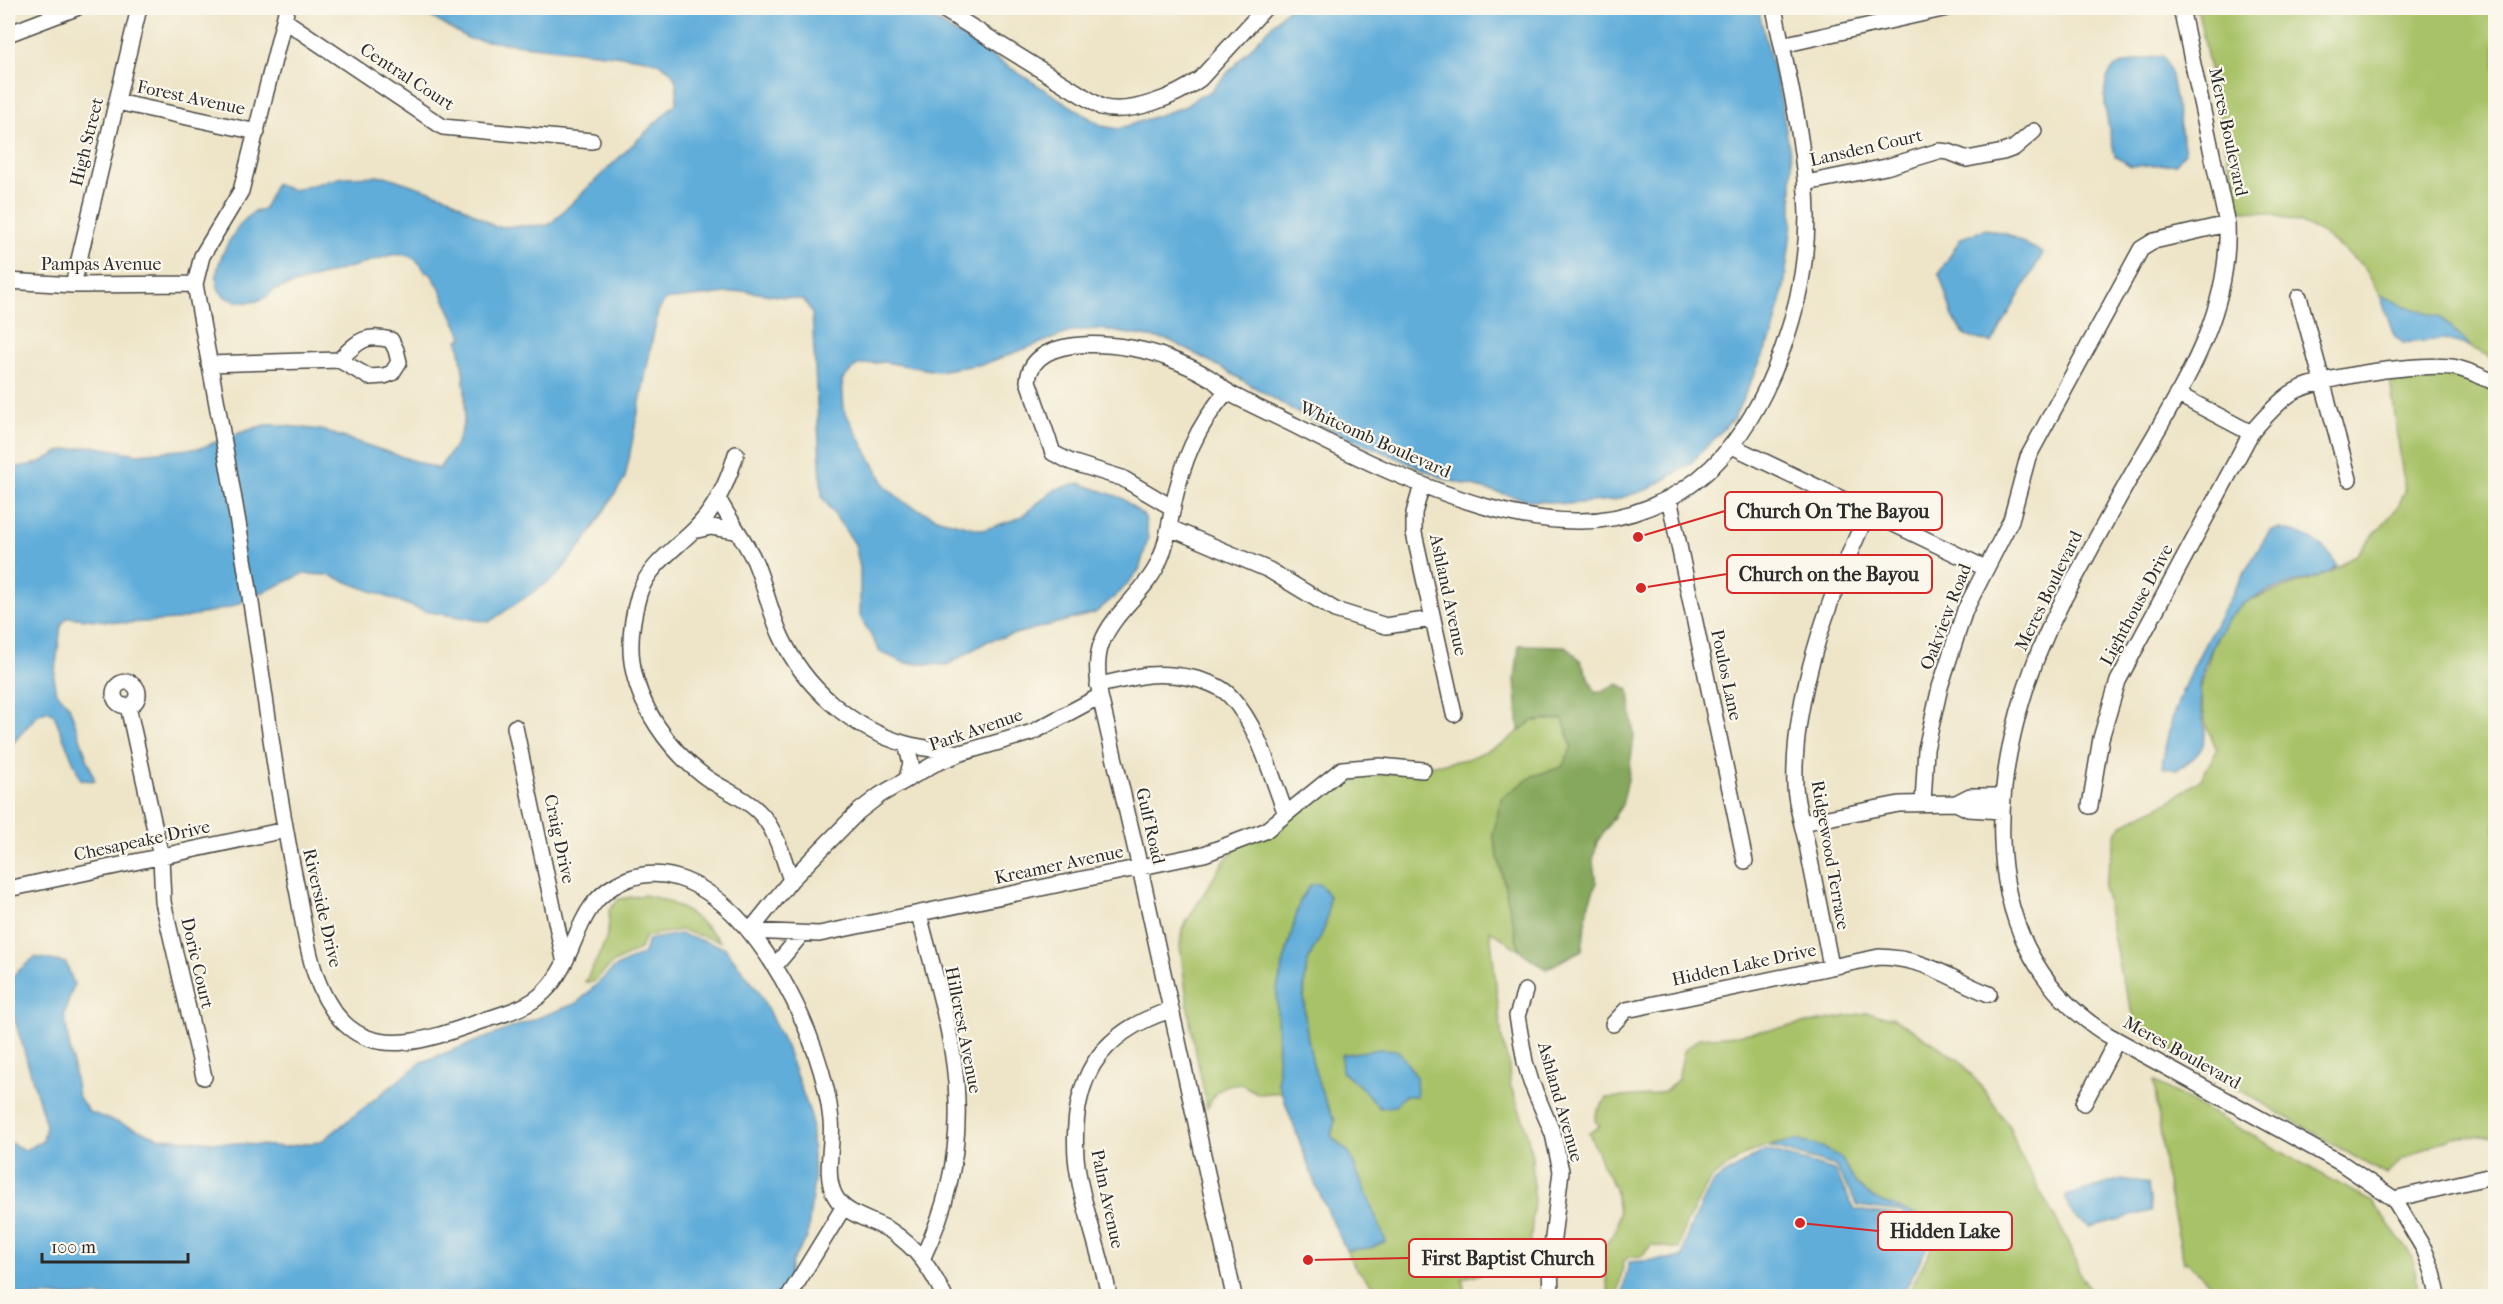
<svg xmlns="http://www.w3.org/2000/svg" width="2503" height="1304" viewBox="0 0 2503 1304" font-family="'IM FELL French Canon',serif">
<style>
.green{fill:#a8c268;stroke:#6a764a;stroke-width:1.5;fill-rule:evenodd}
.forest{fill:#86a85c;stroke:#586a44;stroke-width:1.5}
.water{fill:#61adda;stroke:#466c82;stroke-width:1.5}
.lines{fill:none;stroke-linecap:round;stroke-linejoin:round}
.minor-casing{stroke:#484743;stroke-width:18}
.minor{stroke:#fff;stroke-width:15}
.labels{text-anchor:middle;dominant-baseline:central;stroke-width:4.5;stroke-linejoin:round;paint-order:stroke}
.street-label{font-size:18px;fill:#2b2b2b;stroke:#fbf7ec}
.leader{fill:none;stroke:#d62828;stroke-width:2}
.callout-dot{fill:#d62828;stroke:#fbf7ec;stroke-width:2}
.callout{fill:#fbf7ec;stroke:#d62828;stroke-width:2}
.callout-label{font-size:20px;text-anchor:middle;font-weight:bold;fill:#2b2b2b}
</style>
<rect width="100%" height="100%" fill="#fbf7ec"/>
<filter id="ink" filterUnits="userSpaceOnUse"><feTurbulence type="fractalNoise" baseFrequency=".0167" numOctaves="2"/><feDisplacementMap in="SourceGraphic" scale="12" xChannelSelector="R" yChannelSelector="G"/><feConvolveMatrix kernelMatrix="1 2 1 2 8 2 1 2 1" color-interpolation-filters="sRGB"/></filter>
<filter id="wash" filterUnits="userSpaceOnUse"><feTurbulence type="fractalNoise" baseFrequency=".008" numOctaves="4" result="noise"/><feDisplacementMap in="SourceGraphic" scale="24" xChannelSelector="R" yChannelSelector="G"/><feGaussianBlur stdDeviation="1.35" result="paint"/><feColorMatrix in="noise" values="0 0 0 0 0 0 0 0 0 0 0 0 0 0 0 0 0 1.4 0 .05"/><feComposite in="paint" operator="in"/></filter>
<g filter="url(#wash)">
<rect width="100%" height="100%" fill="#eee5c8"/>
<!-- green -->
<path class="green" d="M2187 8H2381L2389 11 2423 8H2495V360L2471 347 2440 317 2402 305 2380 295 2364 267 2323 234 2301 223 2268 213 2239 210 2198 11H2188Z
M2426 372 2457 375 2482 386 2485 384 2495 389V1136L2452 1137 2403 1159 2386 1175 2139 1031 2121 977 2104 887 2117 831 2123 824 2170 801 2201 779 2217 750 2206 725 2200 691 2213 645 2225 624 2237 609 2250 600 2330 572 2357 554 2398 507 2405 492 2390 378Z
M1563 719 1572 747 1562 767 1533 776 1493 835 1519 950 1490 930 1502 1040 1509 1066 1510 1084 1524 1122 1532 1155 1534 1199 1530 1249C1507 1269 1491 1272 1462 1278L1467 1296C1452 1296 1402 1300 1391 1296 1374 1290 1352 1267 1346 1250L1370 1248 1385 1241 1349 1153 1331 1136 1335 1120C1310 1078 1299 1013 1307 964 1310 952 1319 938 1325 927L1300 901 1277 989 1278 1083 1282 1092 1259 1094 1241 1084 1225 1086 1216 1093 1207 1108 1190 1022 1180 946 1182 929 1224 861 1236 849 1330 784 1467 759 1501 745 1532 721ZM1342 1072 1417 1096H1404L1380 1108 1358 1084Z
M644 895C676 900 699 918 720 941L680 930 647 936 644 939 640 949 612 964 593 982H585C598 956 611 940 609 910L619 899Z
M1866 1013 1894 1018 1941 1048 1959 1060 1984 1090 2011 1129 2018 1151 2069 1243 2080 1274 2095 1296H1907L1932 1247 1931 1241 1936 1230 1928 1219 1874 1199 1856 1184 1841 1158 1796 1140 1763 1147 1743 1156 1710 1179 1684 1228 1679 1249 1651 1245 1642 1256 1629 1257 1624 1261 1617 1296H1609L1602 1250 1616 1230 1619 1213 1615 1188 1603 1166 1589 1133 1600 1126 1595 1121C1595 1108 1602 1107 1607 1098L1651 1095 1667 1090 1678 1079 1684 1051 1699 1038 1737 1035Z
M2154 1081 2372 1202 2413 1257 2419 1296H2222L2188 1262 2184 1263 2166 1178Z"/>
<!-- forest -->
<path class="forest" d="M1519 645 1566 646 1580 660 1596 693 1619 684 1629 690 1634 737 1628 779 1622 805 1597 842 1593 861 1596 884 1588 906 1582 950 1546 969 1519 950 1493 835 1501 798 1533 776 1562 767 1572 747 1563 719 1532 721 1519 731 1515 679Z"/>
<!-- water -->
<path class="water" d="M415 8H916L1102 126 1118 129 1186 106 1199 96 1210 92 1288 8H1758L1781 101 1792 164V223L1784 288 1773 334 1734 418 1690 464 1649 489 1614 500 1568 504 1528 500 1448 480 1310 420 1222 368 1169 340 1098 329 1073 331 984 364 937 371 884 362 857 365 842 380 844 410 886 487 905 503 939 519 983 530 1019 518 1056 489 1079 483 1122 498 1145 517 1148 539 1139 570 1120 592 1095 613 988 641 947 665 905 663 880 652 860 616V568L855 544 822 497 812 313 804 300 745 291 665 300 658 311 625 478 587 538 557 576 489 622 424 611 329 575 303 574 231 607 177 620 127 623 67 617 61 626 54 680 55 690 69 706 95 781 81 780 54 715 48 710 37 715 8 749V469L39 463 61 451 92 446 137 454 201 448 233 435 265 425H278L321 430 439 469C445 459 454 449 459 438 471 408 463 370 458 340L463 338 438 285 429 271 426 273C418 258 408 253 391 255L274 290C265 299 257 303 245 302 190 301 228 233 251 214 254 211 260 210 264 209L275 184 293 190 343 177 385 176 448 197 495 227 549 225 676 103C681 73 668 64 641 58L469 39Z
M2163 56 2170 71 2185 152 2176 164 2131 166 2115 156C2111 134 2095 86 2113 69 2122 61 2151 58 2163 56Z
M1986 229 2007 234 2043 253 1992 343 1965 336 1953 317 1939 273 1961 238Z
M2380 295 2402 305 2440 317 2471 347 2445 339 2403 343 2394 335Z
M2279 529C2301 532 2327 543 2336 565L2330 572C2303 581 2257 590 2237 609 2220 626 2199 668 2200 692 2200 731 2221 744 2176 770L2162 767C2170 705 2192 668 2221 614 2237 586 2252 558 2270 531Z
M1320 884 1329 896C1328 907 1328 919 1324 929 1320 940 1311 950 1308 962 1296 1004 1313 1084 1335 1120L1331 1136 1349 1153 1386 1241 1370 1248 1346 1250 1316 1186 1278 1083 1277 989 1300 901 1310 885Z
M679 934 724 947 759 992 786 1047 811 1116 814 1181 807 1238 792 1261 788 1279 795 1294 802 1296H533L514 1290 482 1292 478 1289 464 1296H8V1142L25 1150 43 1141 46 1125 12 1010V976L35 957 66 963 74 984 64 1014 78 1096 89 1112 161 1138 285 1147 322 1141 422 1062 577 1003 614 968 644 953 648 940Z
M1380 1049 1396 1050 1400 1053 1416 1076 1417 1096H1404L1395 1106 1380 1108 1358 1084 1342 1072 1341 1055Z
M1796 1140 1822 1147 1841 1158 1856 1184 1874 1199 1928 1219 1936 1230 1931 1241 1902 1212 1858 1206 1835 1166 1770 1147Z
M1765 1150 1834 1170 1855 1210 1901 1216 1928 1245 1902 1296H1622L1629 1262 1682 1258 1689 1230 1713 1182Z
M2122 1179 2148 1184 2151 1211 2090 1227C2076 1219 2068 1213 2066 1196Z"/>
</g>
<g filter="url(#ink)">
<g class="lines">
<!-- minor casing -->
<g class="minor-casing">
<path id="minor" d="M287 8 241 191 202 256 195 284C214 390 235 496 251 603 266 699 277 794 297 889 306 933 310 991 345 1024 383 1060 440 1035 482 1021 503 1014 528 1008 544 992 581 956 571 901 628 879 644 873 662 873 678 878 759 903 824 1042 831 1120 834 1144 823 1174 835 1196 846 1216 873 1220 891 1231 917 1248 931 1269 944 1296
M941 8 1101 107C1129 116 1177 96 1200 79L1265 8
M2181 8 2227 224C2231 318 2179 391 2135 469 2110 513 2086 558 2062 602 1992 736 1956 942 2108 1035L2341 1163 2394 1199 2424 1249 2433 1272 2438 1296
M284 20 443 127 592 141
M8 34 76 8
M1782 45 1947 8
M117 102 257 132
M1806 183 1886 167 1939 151 1949 152 1967 159 2003 152 2014 148 2034 131
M8 281 73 285 195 284
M73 285 139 8
M2299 297 2349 479
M209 364 339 360 369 377 384 376 392 373 399 362 396 350 391 340C364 333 358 342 339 360
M1227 391C1196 428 1183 460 1173 506 1169 526 1167 545 1158 564 1144 593 1114 612 1102 642 1095 659 1098 678 1100 696L1140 868 1234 1296
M2177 394 2251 433
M1732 446 1985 568
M736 454C728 482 716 508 695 529 675 549 648 566 639 594 633 615 629 641 632 662 638 706 669 750 704 776 721 789 743 796 758 811 776 828 783 858 791 880
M1422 485 1414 513V533L1454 714
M718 498C729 520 745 540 755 562 765 586 770 612 781 636 804 687 852 729 906 744 924 749 943 750 961 753
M1669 498 1745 861
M1173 508 1122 478 1071 462 1053 453 1028 381C1032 329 1132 344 1165 357 1179 362 1196 369 1210 378 1217 382 1222 389 1229 393 1251 405 1274 415 1296 426 1331 444 1366 462 1403 477 1456 499 1518 521 1577 521 1626 522 1677 501 1712 467 1772 408 1807 299 1807 216 1806 145 1788 76 1774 8
M1170 528 1269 570 1335 610 1386 626 1432 619
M693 531 711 527 736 531
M114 694a12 12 0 1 1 24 0a12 12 0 1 1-24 0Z
M1098 685C1115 682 1132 677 1148 675 1173 673 1214 678 1231 697 1260 729 1271 776 1286 814
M128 706 161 857 163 902 204 1077
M515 727 564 959
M906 744 911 763 907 778
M1923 803 1926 749 1940 687 1965 610 2011 520 2028 457 2141 249 2154 241 2227 224
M2090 806 2101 738 2118 681 2251 433C2262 420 2275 405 2290 394 2315 377 2426 361 2457 368 2470 371 2483 377 2496 383
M2002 811 1968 809 1956 803 1970 796H2003
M1802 823 1899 804 1956 803
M8 889 285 830
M919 914C934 975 956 1039 957 1102 959 1156 946 1209 923 1257
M750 931 819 934 1204 854 1265 831 1342 769 1380 766 1423 770
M750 931 791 880 858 812 880 795 934 764 961 753 1033 732 1100 696
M775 966 801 935
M1831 966C1823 925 1815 885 1807 845 1803 826 1796 806 1795 786 1792 696 1831 591 1869 510
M1525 991 1517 1016 1525 1062 1531 1082 1553 1134 1561 1171 1550 1263 1551 1296
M1613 1024 1626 1010 1879 957C1926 958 1948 978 1989 994
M2084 1103 2117 1040
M2394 1199 2496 1175
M789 1296 843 1208
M1109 1296C1101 1252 1080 1201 1076 1157 1071 1081 1097 1033 1171 1010"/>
</g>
<!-- minor -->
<use href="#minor" class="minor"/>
</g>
</g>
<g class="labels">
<!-- street labels -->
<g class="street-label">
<text transform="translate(407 77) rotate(33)">Central Court</text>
<text transform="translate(191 98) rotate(12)">Forest Avenue</text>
<text transform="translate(2228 132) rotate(78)">Meres Boulevard</text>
<text transform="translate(87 142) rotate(-76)">High Street</text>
<text transform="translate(1866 148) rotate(-13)">Lansden Court</text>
<text x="101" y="264">Pampas Avenue</text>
<text transform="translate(1375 440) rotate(24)">Whitcomb Boulevard</text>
<text transform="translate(2049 591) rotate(-64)">Meres Boulevard</text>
<text transform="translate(1448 595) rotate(78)">Ashland Avenue</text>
<text transform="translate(2137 605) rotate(-62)">Lighthouse Drive</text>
<text transform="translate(1946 617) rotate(-69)">Oakview Road</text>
<text transform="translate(1726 675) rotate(78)">Poulos Lane</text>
<text transform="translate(976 730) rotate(-19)">Park Avenue</text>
<text transform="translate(1150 826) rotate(77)">Gulf Road</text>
<text transform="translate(559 839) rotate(78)">Craig Drive</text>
<text transform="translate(142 841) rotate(-12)">Chesapeake Drive</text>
<text transform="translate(1830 855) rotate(80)">Ridgewood Terrace</text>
<text transform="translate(1059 865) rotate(-12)">Kreamer Avenue</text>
<text transform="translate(322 908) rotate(77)">Riverside Drive</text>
<text transform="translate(197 963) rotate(77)">Doric Court</text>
<text transform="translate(1744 965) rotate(-12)">Hidden Lake Drive</text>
<text transform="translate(963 1030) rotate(79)">Hillcrest Avenue</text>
<text transform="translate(2182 1053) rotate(29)">Meres Boulevard</text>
<text transform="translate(1560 1102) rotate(74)">Ashland Avenue</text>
<text transform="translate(1107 1199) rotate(78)">Palm Avenue</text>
</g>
</g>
<!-- callouts -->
<path class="leader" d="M1638 537L1725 511M1641 588L1727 574M1800 1223L1878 1231M1308 1260L1409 1258"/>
<g class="callout-dot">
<circle cx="1638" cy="537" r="6"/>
<circle cx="1641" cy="588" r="6"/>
<circle cx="1800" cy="1223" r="6"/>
<circle cx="1308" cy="1260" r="6"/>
</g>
<g class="callout">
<rect x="1725" y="492" width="217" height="38" rx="6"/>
<rect x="1727" y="555" width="205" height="38" rx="6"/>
<rect x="1878" y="1212" width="134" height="38" rx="6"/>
<rect x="1409" y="1239" width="197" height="38" rx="6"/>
</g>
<g class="callout-label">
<text x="1833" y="518">Church On The Bayou</text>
<text x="1829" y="581">Church on the Bayou</text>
<text x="1945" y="1238">Hidden Lake</text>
<text x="1508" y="1265">First Baptist Church</text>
</g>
<!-- margin -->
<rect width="2503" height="1304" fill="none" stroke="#fbf7ec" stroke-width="30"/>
<!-- scale -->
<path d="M42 1253v9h146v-9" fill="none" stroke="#2b2b2b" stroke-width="3"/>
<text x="51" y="1253" font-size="18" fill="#2b2b2b" stroke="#fbf7ec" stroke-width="4.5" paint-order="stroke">100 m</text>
</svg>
